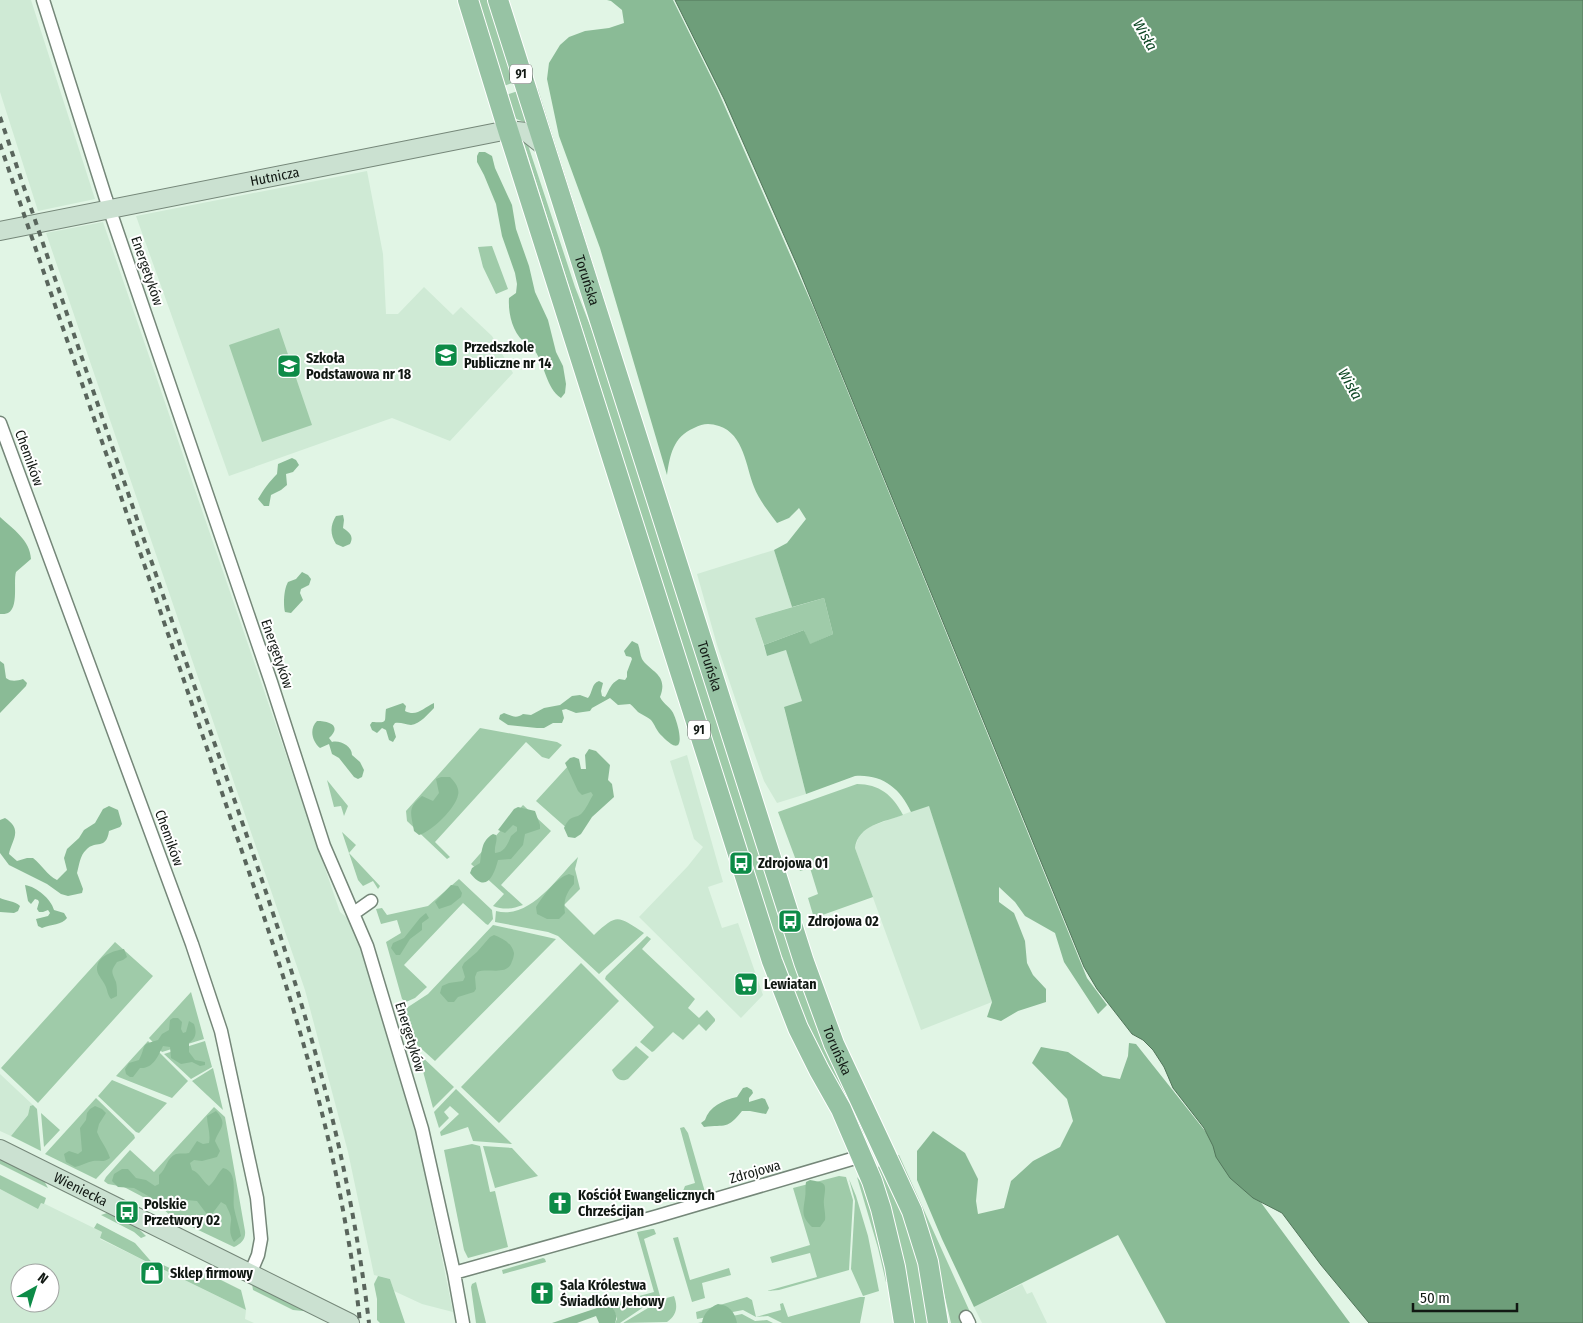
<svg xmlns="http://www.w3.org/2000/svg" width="1583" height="1323" viewBox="0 0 1583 1323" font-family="'Fira Sans Condensed',sans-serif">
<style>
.built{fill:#cfead5;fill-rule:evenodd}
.green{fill:#9fcba9}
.forest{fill:#8abb96}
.water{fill:#6e9e7a;stroke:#52765b}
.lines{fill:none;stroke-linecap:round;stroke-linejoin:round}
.street-casing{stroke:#758779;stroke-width:15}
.secondary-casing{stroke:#758779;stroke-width:20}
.primary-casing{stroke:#fff;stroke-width:22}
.street{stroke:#fff;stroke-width:12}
.secondary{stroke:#cbe1d1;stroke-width:18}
.primary{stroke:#97c3a4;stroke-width:20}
.rail{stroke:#59655c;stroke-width:4;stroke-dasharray:6 6;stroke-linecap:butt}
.labels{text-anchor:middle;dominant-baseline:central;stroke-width:4;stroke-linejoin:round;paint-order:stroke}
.shield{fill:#fff;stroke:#585d5a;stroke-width:1}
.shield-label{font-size:12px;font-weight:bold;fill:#111813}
.street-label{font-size:14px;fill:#111813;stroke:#fff}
.poi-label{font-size:14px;font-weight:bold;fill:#111813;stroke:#fff;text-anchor:start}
.water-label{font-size:15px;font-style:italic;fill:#0d4724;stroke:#fff}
</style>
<rect width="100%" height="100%" fill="#e1f5e5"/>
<!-- built -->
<path class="built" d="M0 0H31L95 199 38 211 0 92Z
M367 171 383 254 386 314H398L424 287 453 315 461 307 492 336 513 373 450 441 392 418 229 476 136 216Z
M103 222 340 912 356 925 419 1146 453 1312 422 1304 394 1291 390 1279 374 1275 348 1152 305 990 46 233Z
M774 550 792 607 755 618 767 656 786 650 802 701 784 708 806 794 777 803 764 781 736 701 717 645 697 574Z
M687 755 723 882 708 887 722 928 738 923 763 995 741 1018 639 917 688 866 703 847 694 839 670 761Z
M929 805 992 1002 921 1030 855 848 859 835 869 827Z
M0 1074 33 1105 30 1106 28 1115 11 1136 0 1131Z
M0 1189 38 1208 41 1202 102 1232 100 1239 246 1310 245 1319 254 1323H0ZM20 1273H50V1303H20Z
M1022 1284 1027 1294 1032 1292 1047 1323H982L974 1307Z"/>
<!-- green -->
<path class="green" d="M477 0H489L515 82 504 86Z
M535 86 538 89 702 610Z
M518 91 529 124 514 118 506 95Z
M522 137 528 145 575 287 593 333 804 984 865 1133 864 1134 862 1132C839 1085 813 1040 791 992Z
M492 246 508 289 496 294 483 267 478 247Z
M279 328 312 425 262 442 229 345Z
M824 598 833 634 809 645 804 630 764 645 755 618Z
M480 728 557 742 562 745 549 759 542 757 526 742 435 842 450 857 447 859 407 821 406 811Z
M569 765 602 796 570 831 536 801Z
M327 780 348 806 344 816 341 806 334 807Z
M857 784C879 784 893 795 903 815 884 822 858 825 855 848L873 897 814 918 808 898 818 894 810 868 800 871 778 812Z
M523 805 551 831 501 885 523 905C512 909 504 910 493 906L504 894 471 864Z
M342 832 356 845 349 853 380 886 378 889 373 881 363 886 358 880Z
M578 857 575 869 580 889 564 905 594 935C618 913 617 916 644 933L599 974 558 936 548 932 495 922 496 911C530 920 557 878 578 857Z
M459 879 492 910 493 919 488 925 486 924 463 903 404 965 427 987 415 998 406 1002 402 999 386 942 401 933 397 920 381 924 376 909 382 908 387 915 428 906Z
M493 925 556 939 435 1061 415 1043 405 1009 428 994Z
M647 936 651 939 642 949 695 999 688 1008 699 1018 707 1010 715 1019V1021L706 1031 699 1024 683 1040 673 1032 654 1051 652 1052 640 1042 654 1027 605 979 606 976Z
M115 942 153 976 38 1103 1 1068Z
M581 963 619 1001 499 1123 461 1087Z
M191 992 204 1039 162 1052 149 1038Z
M148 1041 188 1081 172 1098 116 1076Z
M205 1041 212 1067 191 1079 164 1054Z
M636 1046 649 1057 628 1079C620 1083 615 1077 612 1070Z
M418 1053 454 1087 433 1108Z
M213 1068 223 1110 192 1081Z
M112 1080 167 1103 139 1133 136 1132 98 1096Z
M456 1089 512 1144 473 1141 468 1127 441 1136 440 1132 459 1114 450 1106 444 1112 449 1118 439 1128 434 1112Z
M96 1098 134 1135 135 1138 96 1179 45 1154Z
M33 1105 37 1109 41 1151 11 1136 28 1115 30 1106Z
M214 1107 225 1117 245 1231C246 1239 241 1244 234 1247L173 1218 160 1206 124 1187 108 1184 104 1181 106 1177 130 1150 154 1172Z
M41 1113 60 1130 44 1147Z
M684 1127 688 1133 705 1192C697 1194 689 1200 683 1191L685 1186 695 1183 680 1128Z
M472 1144 480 1146 490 1192 495 1191 508 1247 468 1258 464 1250 444 1150Z
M483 1146 512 1148 538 1176 495 1188Z
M896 1155H899L970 1312 960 1316 963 1323H951L934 1251Z
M0 1158 43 1179 48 1188 0 1164Z
M879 1166 882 1167 902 1208 915 1248 929 1323H913L877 1169Z
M0 1175 46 1198 44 1204 41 1203 38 1209 0 1189Z
M839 1176 846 1177 853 1200 849 1270 779 1290 767 1291 817 1277 810 1253 772 1263 770 1257 810 1245 793 1188Z
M857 1177C872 1192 883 1258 889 1281L886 1282 878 1248Z
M849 1179 856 1196 868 1236 879 1291 863 1296 851 1269 855 1201Z
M107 1213 135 1225 146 1236 141 1238 134 1232 101 1215Z
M97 1223 135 1243 155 1266 100 1238 102 1232 94 1228Z
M652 1229H654L656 1234 644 1239 660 1296 620 1323H615L617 1319 613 1308 609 1304 654 1292 637 1232Z
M678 1237 690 1280 729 1268 731 1275 702 1283 705 1298 692 1302 673 1238Z
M543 1258 545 1259 546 1262 503 1274 502 1270Z
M159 1263 176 1271 209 1274 241 1290 246 1310 158 1267Z
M378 1276 390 1279 405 1323H380L377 1320V1299L374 1284Z
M476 1282 486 1323H476L471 1287 472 1284Z
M252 1284 304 1309 303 1311 293 1310 253 1290Z
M674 1296C678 1307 677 1315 667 1322L623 1323 663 1299Z
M747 1297 752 1300 756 1317 781 1310 780 1304 783 1303 788 1317 860 1297H865L860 1323H782L768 1316 756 1317 743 1310 697 1319 696 1312Z
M742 1314 755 1321 767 1320 773 1323H698Z"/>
<!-- forest -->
<path class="forest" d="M607 0H673L718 91 814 309 1087 978 1107 1005 1098 1014 1064 962 1055 933 1025 916 1015 902 999 887V902L1014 913 1025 941 1027 963 1033 975 1046 989V1002L1018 1011 1001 1021 987 1017 992 1002 929 806 911 812C900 788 882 774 855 776L806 794 784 707 802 701 786 650 767 656 764 645 804 630 810 644 833 634 824 598 792 607 774 550 787 543 806 519 799 508 789 518 777 523C769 512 759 500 754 487 746 467 744 434 719 426 710 423 703 423 694 428 673 437 670 455 667 475L600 248 559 136 547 79 549 63 560 45 569 37 585 31 609 28 624 23 622 10 611 1Z
M479 152H485L492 156 495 168 512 205 516 229 529 266 535 292 548 320 556 352 563 366 566 384 565 393 561 398C546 388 545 365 535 351 532 347 526 344 523 341 512 331 508 312 509 298L516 293 517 284 515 273 502 236 496 204 484 175 477 162V156Z
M292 458 296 460 299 465 293 472 286 474 287 485 281 490 271 495 269 506H264L258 499C264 489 269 482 277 474L278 464Z
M343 515 344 520 343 528C350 533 354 536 350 544L343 547 336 544C330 535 330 525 336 516Z
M0 517C13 529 30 540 31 559L16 572C13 582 19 607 8 613 6 614 3 614 0 614Z
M302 572 308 575 311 579 309 585 301 589 300 593 303 600 291 613 285 612C283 604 284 589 288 582L296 579Z
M632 641 638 644C640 649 640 655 642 659 650 672 669 674 660 697 663 704 672 708 674 715 680 729 687 762 662 736 657 732 654 723 651 720 648 717 642 715 638 712 635 709 633 706 630 704L618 705 610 698 592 708 590 711 576 713 566 709 562 710 564 718 562 723H553L544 728H537L508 725 499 719 500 715 504 713C512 716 516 719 523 714L531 715 544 708 560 705 572 696 580 695 588 698C593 692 591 684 599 681L603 683 601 691 602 696 605 697C610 689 610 684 619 679L625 680 627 677V672L632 659 631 657 626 656 624 651Z
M0 661 4 664 6 678C11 682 17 681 23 679L27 683 26 686 0 713Z
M403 703 406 706 405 711C417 717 423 708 434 703V708C428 714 420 724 411 725 406 725 401 722 395 723L393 726 396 737 393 742 389 740 386 730 382 728 377 733 372 730 370 725 372 722C389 723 384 722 386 709Z
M317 721C330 721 342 726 329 738L332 742C340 740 352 746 352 755L360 762 364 770 362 777 358 779 354 777 339 758 332 754 329 744 320 748C312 741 309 729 317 721Z
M589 749 596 751 610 765 608 780 612 784 614 797 592 817 581 834 575 838 568 837 564 828C571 813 575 820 582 813 586 809 590 800 593 795L591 792 582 795 578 791 565 763 570 758 574 757 579 759 581 769H586L585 755Z
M441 777H450C454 781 460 788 458 795 456 808 431 832 419 835L414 831C411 813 407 808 422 796L433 801 439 793 436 779Z
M109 806 118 810 122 824 120 827 109 831C106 851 96 839 86 850 80 855 79 866 77 873L83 889 82 893 68 896 61 894 47 884 9 865 0 853V820L5 818C24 830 11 841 9 854L17 861 27 858H33C42 865 47 875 57 880L67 870 64 858 67 849 79 838 84 830 95 823 103 809Z
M518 807 535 811 540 825V829L525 834 523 845 511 859 498 860C494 876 486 894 470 873L472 868 480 863C482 851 481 841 493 834L496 835C498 841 494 846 495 853 504 853 508 844 511 836L517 831V827L513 825 505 833 498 830 514 809Z
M569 874 574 876V884C566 893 563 901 565 913L559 919H547L537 914 536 907C544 895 556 878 569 874Z
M25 885C37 887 51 899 54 910L64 913 67 918C62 925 51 924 42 928L38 926 36 919 48 916 50 913 48 910 43 912H39L37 909 39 902 38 900 35 899 31 904 28 901Z
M451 885 458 886 462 893 461 897 451 905 439 909 435 902Z
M0 898C6 901 15 901 20 906L18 911 14 913 0 912Z
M426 913 429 918 422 923V930L410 939 400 955H396L391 948 393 943 404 938 420 918Z
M494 935C502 938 512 943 514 953 514 955 513 960 512 961 508 977 488 967 477 972L475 977 476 989 474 992 458 997 454 1002H448L440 993 442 986 449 983 463 981 465 977 462 967 464 963 477 952 490 937Z
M124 949 127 957 123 960 117 962C110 972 112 972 116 982 117 986 117 992 117 996L111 999C107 994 108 991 105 985 103 980 98 976 97 970 96 956 113 951 124 949Z
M173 1018H178L182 1022 181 1029 183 1033 186 1032 189 1021 194 1024C197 1033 196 1038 189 1043V1052L195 1060 205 1062V1065L200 1066 192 1062 181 1064 171 1058 170 1047 163 1046C158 1056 153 1069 140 1068L133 1077H130L126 1074 125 1069 129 1063 139 1060C147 1045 139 1045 158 1040L162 1034 169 1030 170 1020Z
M1129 1043 1136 1044 1248 1185 1350 1323H1166L1118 1235 974 1307 942 1239 917 1180V1151L933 1131 965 1153 978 1179 976 1201 978 1214 1004 1208 1011 1181 1033 1161 1060 1147 1073 1121 1067 1099 1032 1063 1041 1047 1068 1052 1103 1076 1120 1079 1128 1056Z
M747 1087 752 1090 753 1093 749 1098V1102L762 1098 765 1099 769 1108 766 1114 750 1111H742C727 1130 726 1124 704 1127L701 1123 705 1120C709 1107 723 1100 737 1097L743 1088Z
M95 1106 102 1109 106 1113 99 1124 97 1132C101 1142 107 1148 110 1158 103 1163 100 1160 93 1161 87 1162 81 1166 75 1167L66 1162 64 1154 69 1151 78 1154 82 1151 80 1128 86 1120 87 1113 90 1109Z
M216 1111C229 1125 219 1128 215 1141L220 1151 217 1157 202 1161 194 1160 190 1163 192 1170C200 1173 202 1181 209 1186 216 1180 217 1174 223 1168 239 1171 232 1196 234 1208 236 1218 239 1226 241 1236L234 1242C229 1234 230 1229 231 1221 232 1216 228 1210 226 1205L221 1202 212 1214 206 1213 197 1201 186 1200 177 1208 164 1205 134 1188 118 1187 112 1181 114 1174 122 1169H128L136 1178 146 1180 155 1186 159 1184V1175C167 1169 166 1158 176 1154 181 1153 185 1154 189 1153L197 1141 203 1144 209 1143C211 1134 207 1125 207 1116Z
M810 1180C827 1183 826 1183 824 1199 823 1206 826 1213 825 1220L820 1227H812C801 1216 803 1212 805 1198 806 1193 805 1188 806 1182Z
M609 1304C615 1309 618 1316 615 1323H599L596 1316 577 1323H552Z
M718 1304C729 1305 735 1312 737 1323H702C703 1314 710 1307 718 1304Z"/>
<!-- water -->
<path class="water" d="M675 0H1583V1323H1369L1321 1265 1282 1213 1253 1198 1230 1178 1216 1157 1213 1146 1204 1128 1173 1088 1164 1067 1153 1050 1143 1040 1132 1034 1097 989 1084 967 797 265 724 99Z"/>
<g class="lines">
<!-- street casing -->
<g class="street-casing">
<path id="street" d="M43 0 106 199 271 682 324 846 367 946 422 1129 454 1273 463 1323
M0 423 192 944 221 1031 257 1198 261 1239 258 1255 250 1274
M354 913 371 901
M454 1273 658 1216 862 1156
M966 1317 969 1323"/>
</g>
<!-- secondary casing -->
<g class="secondary-casing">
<g id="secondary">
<path id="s1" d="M0 231 508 130 526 132 545 147"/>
<path id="s2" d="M0 1149 350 1323"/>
</g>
</g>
<!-- primary casing -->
<g class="primary-casing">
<g id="primary">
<path d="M468 0 508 130 772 961 798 1028 819 1070 841 1109 872 1181 881 1209 895 1267 904 1323"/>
<path id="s3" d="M498 0 804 962 834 1044 912 1211 928 1262 938 1323"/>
</g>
</g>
<!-- street -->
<use href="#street" class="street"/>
<!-- secondary -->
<use href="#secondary" class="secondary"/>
<!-- primary -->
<use href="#primary" class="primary"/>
<!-- rail -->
<path class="rail" d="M0 117C64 305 128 494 193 682 238 811 286 941 321 1074 343 1156 359 1239 369 1323
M0 144C71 353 144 562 215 772 262 911 312 1050 340 1194 348 1237 356 1280 360 1323"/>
</g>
<!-- icons -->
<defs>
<g id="school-square" transform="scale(1.25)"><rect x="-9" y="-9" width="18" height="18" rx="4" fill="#0d8b47" stroke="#fff"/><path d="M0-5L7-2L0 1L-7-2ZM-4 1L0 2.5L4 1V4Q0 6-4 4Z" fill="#fff"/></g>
<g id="bus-square" transform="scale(1.25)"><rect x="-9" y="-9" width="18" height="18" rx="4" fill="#0d8b47" stroke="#fff"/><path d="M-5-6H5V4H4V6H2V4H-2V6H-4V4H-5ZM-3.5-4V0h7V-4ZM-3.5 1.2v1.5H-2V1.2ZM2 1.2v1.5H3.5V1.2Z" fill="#fff"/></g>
<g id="supermarket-square" transform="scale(1.25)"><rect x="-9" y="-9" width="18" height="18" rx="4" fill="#0d8b47" stroke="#fff"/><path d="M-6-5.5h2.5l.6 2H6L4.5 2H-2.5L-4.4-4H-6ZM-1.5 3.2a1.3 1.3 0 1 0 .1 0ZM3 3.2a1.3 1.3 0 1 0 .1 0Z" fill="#fff"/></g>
<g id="church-square" transform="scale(1.25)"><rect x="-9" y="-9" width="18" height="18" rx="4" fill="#0d8b47" stroke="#fff"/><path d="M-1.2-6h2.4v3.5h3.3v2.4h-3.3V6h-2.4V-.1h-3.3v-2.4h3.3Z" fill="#fff"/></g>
<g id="shop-square" transform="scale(1.25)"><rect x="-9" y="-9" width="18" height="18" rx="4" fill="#0d8b47" stroke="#fff"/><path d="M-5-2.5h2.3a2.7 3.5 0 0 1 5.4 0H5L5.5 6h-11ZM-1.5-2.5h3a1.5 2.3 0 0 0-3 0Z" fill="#fff"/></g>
</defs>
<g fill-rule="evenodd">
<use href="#school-square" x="446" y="355"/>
<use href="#school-square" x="289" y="366"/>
<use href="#bus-square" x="741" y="863"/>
<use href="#bus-square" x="790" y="921"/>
<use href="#supermarket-square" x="746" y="984"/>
<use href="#church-square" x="560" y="1203"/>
<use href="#bus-square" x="127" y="1212"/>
<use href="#shop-square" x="152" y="1273"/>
<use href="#church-square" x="542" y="1293"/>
</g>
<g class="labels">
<!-- shield labels -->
<g class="shield">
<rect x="510" y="64.5" width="22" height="19" rx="4"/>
<rect x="688" y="720.5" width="22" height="19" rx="4"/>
</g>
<g class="shield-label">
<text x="521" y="74">91</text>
<text x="699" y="730">91</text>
</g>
<!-- street labels -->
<g class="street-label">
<text stroke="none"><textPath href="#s1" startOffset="280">Hutnicza</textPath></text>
<text transform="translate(147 271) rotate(71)">Energetyków</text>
<text stroke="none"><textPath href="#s3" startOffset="294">Toruńska</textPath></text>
<text transform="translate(29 458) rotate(70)">Chemików</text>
<text transform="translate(277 654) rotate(71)">Energetyków</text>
<text stroke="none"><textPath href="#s3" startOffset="699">Toruńska</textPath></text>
<text transform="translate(169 838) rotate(70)">Chemików</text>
<text transform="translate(410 1037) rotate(73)">Energetyków</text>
<text stroke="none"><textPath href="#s3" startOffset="1104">Toruńska</textPath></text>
<text transform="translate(755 1172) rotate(-16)">Zdrojowa</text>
<text stroke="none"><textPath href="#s2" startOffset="90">Wieniecka</textPath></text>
</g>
<!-- poi labels -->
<g class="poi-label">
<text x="464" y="347">Przedszkole<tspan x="464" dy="16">Publiczne nr 14</tspan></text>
<text x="306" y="358">Szkoła<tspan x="306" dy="16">Podstawowa nr 18</tspan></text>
<text x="758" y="863">Zdrojowa 01</text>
<text x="808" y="921">Zdrojowa 02</text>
<text x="764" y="984">Lewiatan</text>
<text x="578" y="1195">Kościół Ewangelicznych<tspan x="578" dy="16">Chrześcijan</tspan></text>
<text x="144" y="1204">Polskie<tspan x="144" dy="16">Przetwory 02</tspan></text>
<text x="170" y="1273">Sklep firmowy</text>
<text x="560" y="1285">Sala Królestwa<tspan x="560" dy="16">Świadków Jehowy</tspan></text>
</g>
<!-- water labels -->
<g class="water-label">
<text transform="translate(1145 35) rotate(60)">Wisła</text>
<text transform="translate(1350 384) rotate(60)">Wisła</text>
</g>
</g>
<!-- north arrow -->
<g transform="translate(35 1288) rotate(39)"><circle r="24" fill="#ffffff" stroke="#a0a3a1"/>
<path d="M0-4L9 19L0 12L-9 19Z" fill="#0d8b47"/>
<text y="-8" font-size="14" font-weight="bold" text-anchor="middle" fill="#111813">N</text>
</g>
<!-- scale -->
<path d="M1413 1303v8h104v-8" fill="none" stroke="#111813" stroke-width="2.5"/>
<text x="1420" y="1303" font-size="15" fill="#111813" stroke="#ffffff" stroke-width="4" paint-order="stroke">50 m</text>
</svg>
